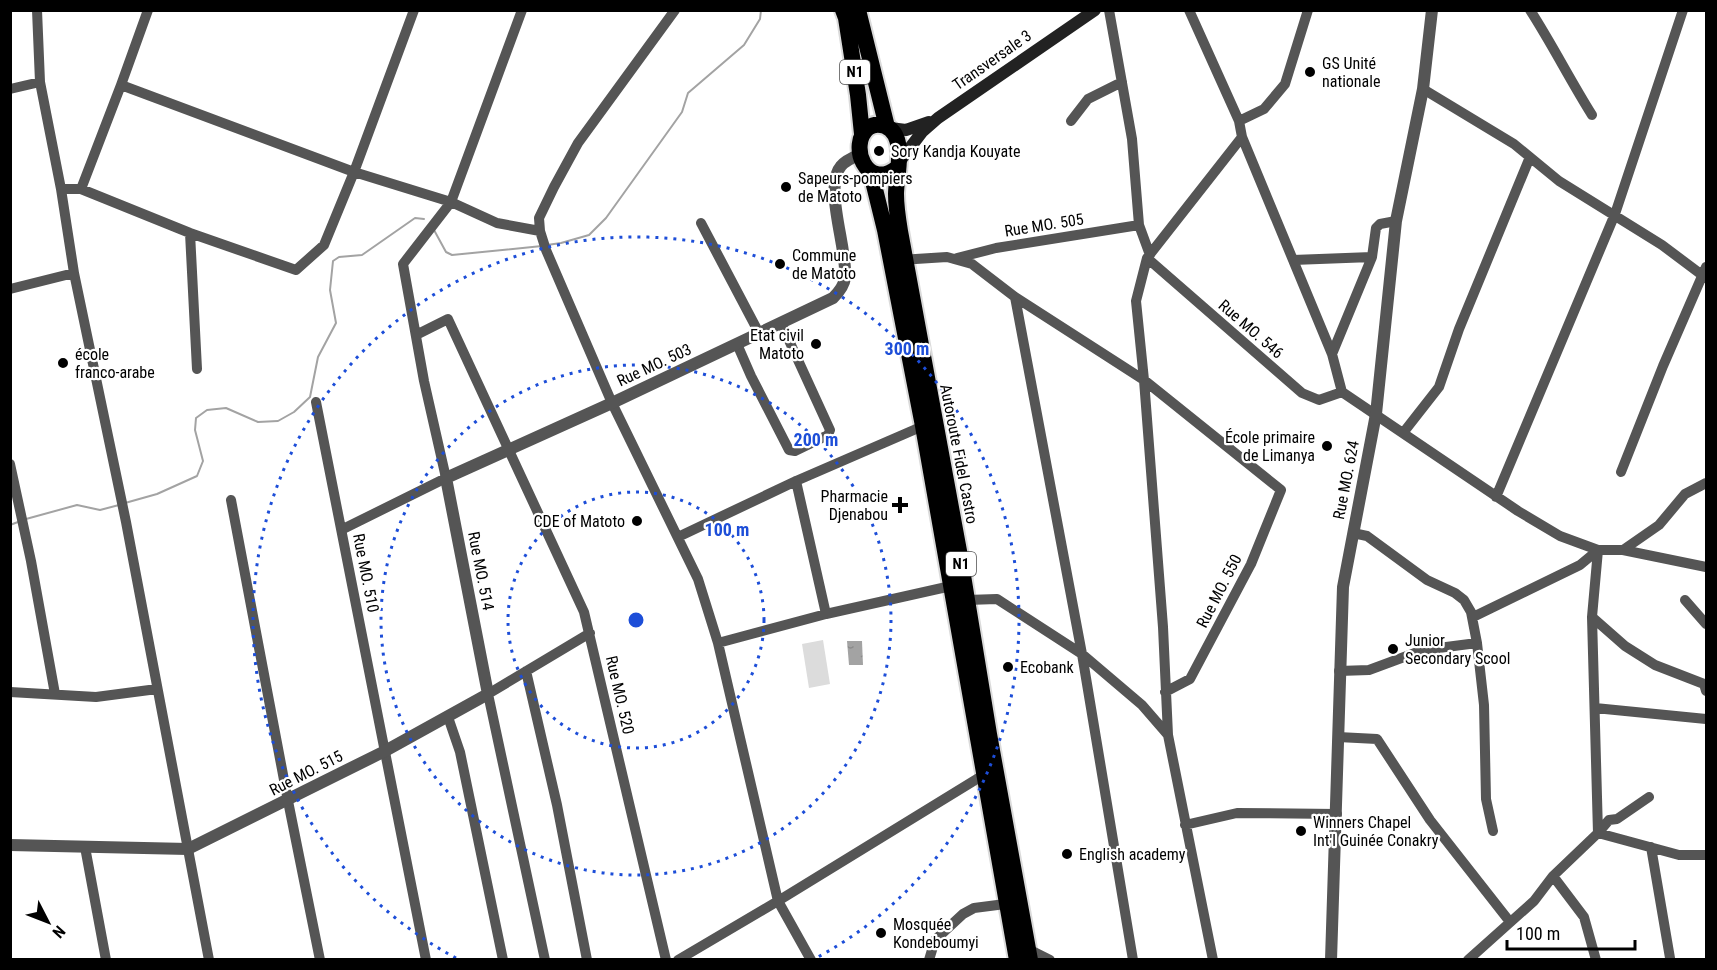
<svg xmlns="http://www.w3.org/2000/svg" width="1717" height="970" viewBox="0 0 1717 970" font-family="'Roboto Condensed',sans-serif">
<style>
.grass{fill:#dcdcdc}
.water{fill:url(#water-ripples)}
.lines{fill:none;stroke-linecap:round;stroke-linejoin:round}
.stream{stroke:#a3a3a3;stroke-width:2}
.trunk-casing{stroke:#dbdbdb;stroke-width:20}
.minor{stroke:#555;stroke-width:10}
.tertiary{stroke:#555;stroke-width:12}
.secondary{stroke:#222;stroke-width:12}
.trunk{stroke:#000;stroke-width:16}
.ring{fill:none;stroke:#1d4ed8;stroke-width:3;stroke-dasharray:3 6}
.poi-dot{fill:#000;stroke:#fff;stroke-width:2}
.labels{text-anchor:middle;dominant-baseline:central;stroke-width:4.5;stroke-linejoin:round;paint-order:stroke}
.shield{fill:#fff;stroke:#4c4c4c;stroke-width:1.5}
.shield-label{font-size:15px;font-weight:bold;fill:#000}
.street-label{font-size:16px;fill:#000;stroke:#fff}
.poi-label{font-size:16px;fill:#000;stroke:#fff;text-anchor:start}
.centre{fill:#1d4ed8;stroke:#fff;stroke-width:3}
.ring-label{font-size:18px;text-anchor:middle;font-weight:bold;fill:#1d4ed8;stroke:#fff;stroke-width:4.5;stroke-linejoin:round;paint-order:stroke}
</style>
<defs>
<pattern id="water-ripples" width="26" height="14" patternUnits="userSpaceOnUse" patternTransform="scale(1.5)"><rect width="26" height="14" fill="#a3a3a3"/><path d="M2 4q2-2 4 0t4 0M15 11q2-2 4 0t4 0" fill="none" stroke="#8b8b8b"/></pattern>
</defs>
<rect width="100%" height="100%" fill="#fff"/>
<!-- grass -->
<path class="grass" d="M823 640 830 684 809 688 802 644Z"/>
<!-- water -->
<path class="water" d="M847 641H862L863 665H849Z"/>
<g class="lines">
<!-- stream -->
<path class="stream" d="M434 230 446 252 452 255 542 246
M547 245 561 243 589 235 606 218 682 112 688 93 744 45 760 19 761 10
M125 503 157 494 197 476 203 461 195 430 196 418 207 410 226 408 258 422 278 421 294 412 310 397 318 357 336 323 330 290 333 261 339 257 362 255 415 218 424 219
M26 519 77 505 100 510 119 505
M10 525 18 522"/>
<!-- trunk casing -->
<g class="trunk-casing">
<path id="trunk" d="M843 10 846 18 858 95 862 134
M858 10 887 127
M897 168C866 192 848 144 868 128 873 124 879 124 885 126 908 135 896 176 896 194 896 207 898 219 900 231L959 551 989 734 1030 960
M871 173 885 230 923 426 1017 960"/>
</g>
<!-- minor -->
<path class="minor" d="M37 10 40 82 61 189 74 273 126 522 209 960
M675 10 578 143 554 187 539 218 540 231 546 250 612 403 698 579 718 643 778 901 811 960
M1109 10 1132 139 1139 225 1150 255
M1189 10 1239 121 1242 137 1332 354 1342 392 1518 511 1560 536 1598 550H1623L1706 567
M1530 10C1552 44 1570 80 1592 115
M121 85 354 172 451 202 497 223 540 231
M10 89 40 82
M1423 89 1514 144 1559 181 1662 245 1706 278
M1071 121 1088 99 1122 82
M1239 121 1264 109 1285 84 1308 10
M61 189H81L121 85 148 10
M81 189 190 233 296 270 324 245 354 172 414 10
M701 223 759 333
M190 233 197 369
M957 258 996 248 1139 225
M1147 258 1302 393 1319 400 1342 392
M900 260 947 257 972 264 1015 297 1144 380 1281 490 1251 564 1190 679 1165 692
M1293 260 1372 257
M10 289 74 273
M1015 297 1082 654 1133 960
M416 335 448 319 584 612 666 960
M737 344 751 376 789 450 795 451 828 435 830 430 781 323
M1332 354 1372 257 1376 228 1380 224 1396 221
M316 402 426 960
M1403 433 1439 387 1459 329 1530 157
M10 464 31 561 55 694
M1621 472 1663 366 1706 267
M796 481 826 614
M1496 497 1615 214 1683 10
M231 500 288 801 320 960
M343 529 446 478 424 381 403 264 451 202 522 10
M1353 533 1367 536 1427 580 1455 593 1464 600 1471 612 1477 643 1484 705 1486 799 1493 831
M678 537 796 481 923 426
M1623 550 1659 525 1685 494 1706 483
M967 600 997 599 1082 654 1142 705 1168 735 1213 960
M1685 600 1706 624
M1473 617 1580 565 1598 550
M1592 617 1625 646 1655 665 1704 684 1706 691
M718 643 826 614 951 586
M526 671 557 805 587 960
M1339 671 1369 670 1423 650 1477 643
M10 692 96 697 157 689
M1595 708 1706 719
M448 717 460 752 503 960
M1168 735 1163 627 1144 380 1136 301 1147 258 1242 137
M1338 737 1377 739 1430 820 1510 922
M1649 797 1617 819 1609 820 1598 833 1679 855H1706
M1185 825 1237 813 1337 814
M85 847 106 960
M1651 847 1670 958
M1553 876 1584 917 1596 960
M1028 949 1050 960
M545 960 488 694 590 633
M678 960 778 901 985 774
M929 960 935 940 963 914 974 908 1013 903
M1468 960 1534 901 1553 876 1598 833 1592 617 1598 550"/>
<!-- tertiary -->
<path class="tertiary" d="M10 845 188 849 385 751 488 694 446 478 612 403 833 298C839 292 844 286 845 278 848 250 823 186 841 166 846 160 854 157 861 154
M1331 960 1343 587 1376 414 1396 221 1423 89 1432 10"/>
<!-- secondary -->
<path class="secondary" d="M890 128 906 130 929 122
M900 161 922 132 938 118 1095 10"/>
<!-- trunk -->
<use href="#trunk" class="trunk"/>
</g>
<!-- distance rings -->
<g class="ring">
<circle cx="636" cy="620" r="128"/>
<circle cx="636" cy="620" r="255"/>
<path d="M456 958A383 383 0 1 1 816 958"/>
</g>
<!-- markers -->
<g class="poi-dot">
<circle cx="1310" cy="72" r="6"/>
<circle cx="879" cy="151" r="6"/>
<circle cx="786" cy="187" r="6"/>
<circle cx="780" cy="264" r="6"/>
<circle cx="816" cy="344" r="6"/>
<circle cx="63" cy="363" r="6"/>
<circle cx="1327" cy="446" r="6"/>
<path d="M897 496h6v6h6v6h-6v6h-6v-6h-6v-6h6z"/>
<circle cx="637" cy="521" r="6"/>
<circle cx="1393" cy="649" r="6"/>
<circle cx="1008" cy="667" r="6"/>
<circle cx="1301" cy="831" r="6"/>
<circle cx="1067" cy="854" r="6"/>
<circle cx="881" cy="933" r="6"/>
</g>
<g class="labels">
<!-- shield labels -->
<g class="shield">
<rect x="840" y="60" width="30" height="24" rx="4.5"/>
<rect x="946" y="552" width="30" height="24" rx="4.5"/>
</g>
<g class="shield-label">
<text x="855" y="72">N1</text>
<text x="961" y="564">N1</text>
</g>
<!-- street labels -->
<g class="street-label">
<text transform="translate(992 60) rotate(-35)">Transversale 3</text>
<text transform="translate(1044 225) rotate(-9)">Rue MO. 505</text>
<text transform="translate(1251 329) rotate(41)">Rue MO. 546</text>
<text transform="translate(654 365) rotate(-25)">Rue MO. 503</text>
<text transform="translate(959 454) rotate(79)">Autoroute Fidel Castro</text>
<text transform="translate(1346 480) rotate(-79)">Rue MO. 624</text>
<text transform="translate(481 571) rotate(79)">Rue MO. 514</text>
<text transform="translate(366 573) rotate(79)">Rue MO. 510</text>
<text transform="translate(1219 591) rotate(-63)">Rue MO. 550</text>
<text transform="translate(620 695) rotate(77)">Rue MO. 520</text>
<text transform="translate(306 773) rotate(-27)">Rue MO. 515</text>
</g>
<!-- poi labels -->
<g class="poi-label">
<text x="1322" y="63">GS Unité<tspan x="1322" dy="18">nationale</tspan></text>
<text x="891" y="151">Sory Kandja Kouyate</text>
<text x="798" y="178">Sapeurs-pompiers<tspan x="798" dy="18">de Matoto</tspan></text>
<text x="792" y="255">Commune<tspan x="792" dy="18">de Matoto</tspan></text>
<text x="804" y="335" text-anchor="end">Etat civil<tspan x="804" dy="18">Matoto</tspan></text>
<text x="75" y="354">école<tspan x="75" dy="18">franco-arabe</tspan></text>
<text x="1315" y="437" text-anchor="end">École primaire<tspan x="1315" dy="18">de Limanya</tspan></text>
<text x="888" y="496" text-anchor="end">Pharmacie<tspan x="888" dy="18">Djenabou</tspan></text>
<text x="625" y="521" text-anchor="end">CDE of Matoto</text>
<text x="1405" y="640">Junior<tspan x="1405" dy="18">Secondary Scool</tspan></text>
<text x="1020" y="667">Ecobank</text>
<text x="1313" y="822">Winners Chapel<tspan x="1313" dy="18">Int'l Guinée Conakry</tspan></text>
<text x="1079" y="854">English academy</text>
<text x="893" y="924">Mosquée<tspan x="893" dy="18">Kondeboumyi</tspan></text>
</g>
</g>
<circle cx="636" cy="620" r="9" class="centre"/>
<g class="ring-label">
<text x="907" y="355">300 m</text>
<text x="816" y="446">200 m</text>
<text x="727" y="536">100 m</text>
</g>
<!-- border -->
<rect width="1717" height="970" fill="none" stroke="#000000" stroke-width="24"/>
<!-- north arrow -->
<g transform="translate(48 922) rotate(132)" stroke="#ffffff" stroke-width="4.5" paint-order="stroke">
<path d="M0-4.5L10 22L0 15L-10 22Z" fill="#000000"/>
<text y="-9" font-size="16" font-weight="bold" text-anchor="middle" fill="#000000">N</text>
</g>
<!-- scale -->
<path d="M1507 940v9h128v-9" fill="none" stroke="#000000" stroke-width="3"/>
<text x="1516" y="940" font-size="18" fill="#000000" stroke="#ffffff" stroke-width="4.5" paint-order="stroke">100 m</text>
</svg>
